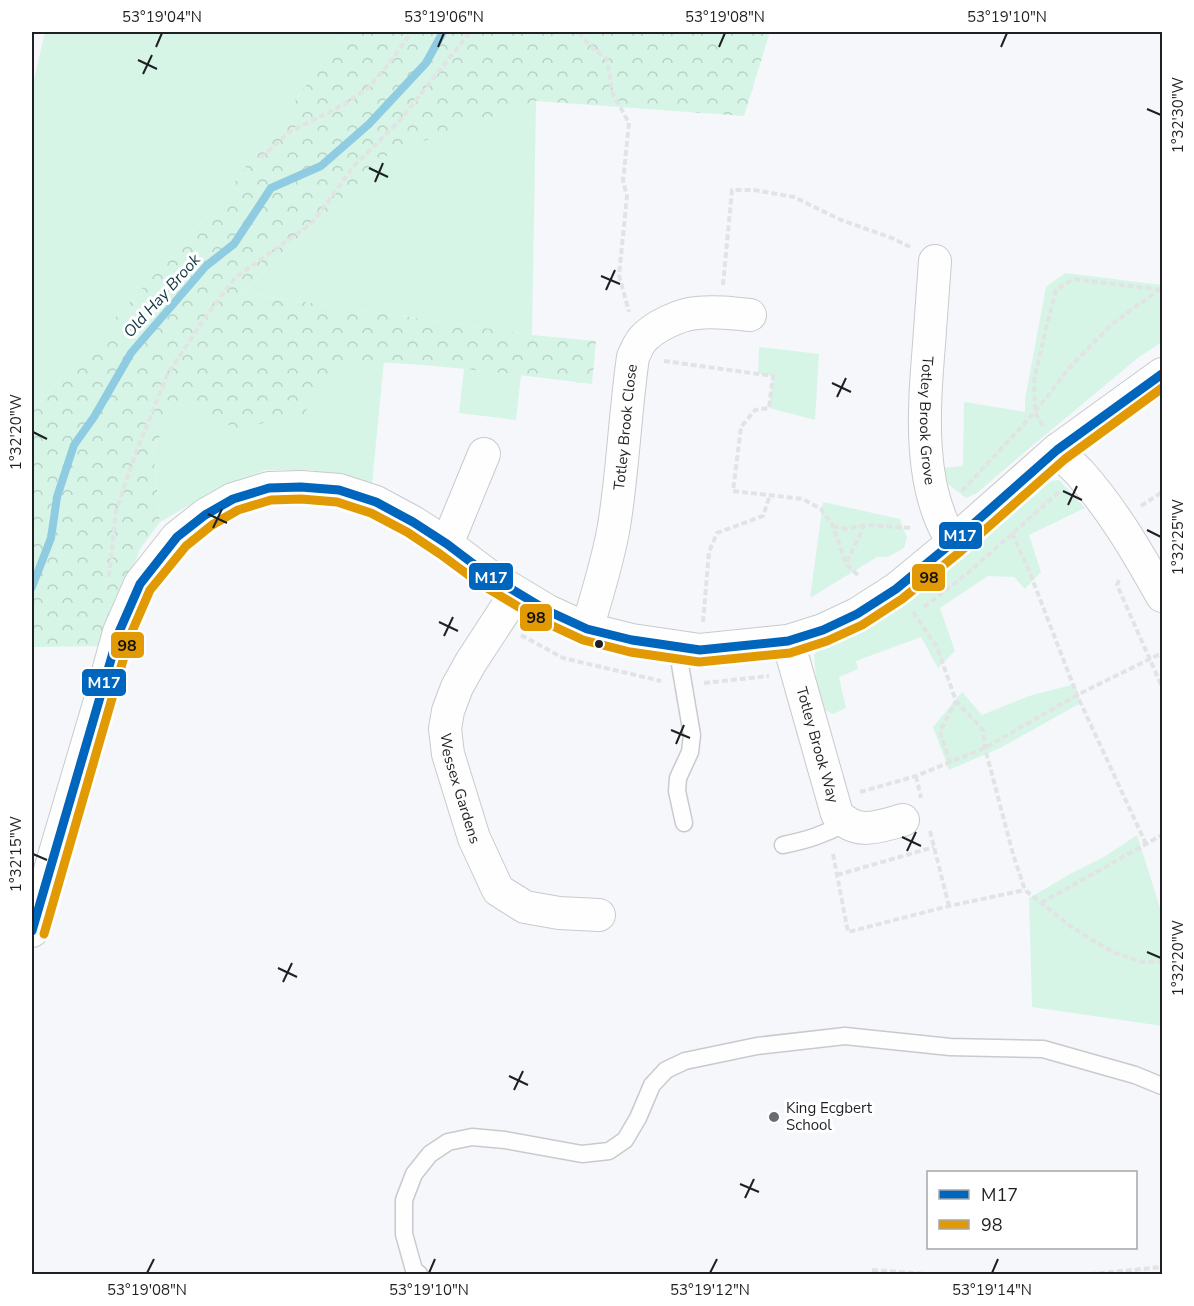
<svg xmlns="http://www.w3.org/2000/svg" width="1194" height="1306" viewBox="0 0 1194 1306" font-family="'Nunito Sans',sans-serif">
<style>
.green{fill:#d7f5e7}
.forest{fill:url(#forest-crowns)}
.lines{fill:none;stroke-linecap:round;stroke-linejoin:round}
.stream{stroke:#90cce1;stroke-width:8}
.service-casing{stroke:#c9cace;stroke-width:19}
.minor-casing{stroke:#c9cace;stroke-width:34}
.path{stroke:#e2e3e5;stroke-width:4;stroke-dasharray:6 3;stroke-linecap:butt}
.service{stroke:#fefefe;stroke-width:16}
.minor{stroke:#fefefe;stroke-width:32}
.bus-1-casing{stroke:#fff;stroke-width:14}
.bus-2-casing{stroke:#fff;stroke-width:14}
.bus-1{stroke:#0065bd;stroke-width:9}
.bus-2{stroke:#e19904;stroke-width:9}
.ticks{fill:none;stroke:#1e2023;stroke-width:2}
.bus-dot{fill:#1e2023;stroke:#fff;stroke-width:2}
.poi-dot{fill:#696b6f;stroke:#fff;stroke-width:2}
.labels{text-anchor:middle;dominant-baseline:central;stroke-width:6;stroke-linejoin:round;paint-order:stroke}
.street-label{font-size:15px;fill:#1e2023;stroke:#fff}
.poi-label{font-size:15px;fill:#1e2023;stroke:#fff;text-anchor:start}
.water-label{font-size:16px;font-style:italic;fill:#0f3844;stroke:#fff}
.line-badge{stroke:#fff;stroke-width:2}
.badge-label{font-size:16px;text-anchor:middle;font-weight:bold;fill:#fff}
.pale-badge-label{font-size:16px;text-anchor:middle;font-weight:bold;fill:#111}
.neatline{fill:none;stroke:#1e2023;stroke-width:2}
.ticks-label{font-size:15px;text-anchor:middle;fill:#1e2023}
</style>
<defs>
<pattern id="forest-crowns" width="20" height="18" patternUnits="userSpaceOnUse" patternTransform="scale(1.5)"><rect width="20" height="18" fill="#d7f5e7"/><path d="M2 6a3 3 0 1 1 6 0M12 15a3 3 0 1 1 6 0" fill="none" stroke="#b8d2c6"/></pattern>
</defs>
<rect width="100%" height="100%" fill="#f5f7fb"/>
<!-- green -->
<path class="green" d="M45 32H346L219 203 44 397 32 414V88Z
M536 101 532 335 242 293 390 153Z
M1065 273 1162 285V342L1139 357 1020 456 977 493 966 498 948 484 944 468 963 466 964 402 1025 412V399L1046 287Z
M759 347 819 354 815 420 769 408 773 376 758 374Z
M339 361H384L372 484 312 470H266L214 491 160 522 153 448 183 397 303 415Z
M464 369 521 375 516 420 459 413Z
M1059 480 1085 508 1029 535 1041 572 1025 589 1014 577 988 576 940 608 955 651 938 668 921 637 856 661 858 669 839 677 846 708 833 714 825 710 816 678 814 655 821 647 863 628 923 587 972 547 1036 486 1050 481Z
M823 502 900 519 907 538 904 548 888 557H877L810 598Z
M1075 684 1081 703 1000 748 949 770 933 727 962 692 982 715 1029 696Z
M1137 835 1162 914V1026L1032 1007 1029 898 1072 873 1104 857Z"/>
<!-- forest -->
<path class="forest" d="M346 32H770L744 116 536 101 390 153 242 293 532 335 596 341 592 384C508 374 424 362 340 361L303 415 235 429 183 397 153 448 160 522 140 549 104 646 32 647V414L44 397 219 203Z"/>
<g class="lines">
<!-- stream -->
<path class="stream" d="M32 587 51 538 57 497 74 445 94 417 131 353 206 266 234 244 271 188 321 166 369 124 426 63 443 32"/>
<!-- service casing -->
<g class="service-casing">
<path id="service" d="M677 647 692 735 690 752 678 778 677 791 684 823
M783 845C807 840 824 835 845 823
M419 1274 414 1270 404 1234V1200L414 1174 430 1154 448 1142 472 1137 505 1140 582 1154 609 1151 625 1140 638 1118 652 1085 666 1070 685 1061 757 1046 845 1036 950 1047 1043 1049 1135 1075 1162 1086"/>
</g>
<!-- minor casing -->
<g class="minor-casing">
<g id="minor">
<path id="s1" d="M935 261C933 288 931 316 929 344 924 406 917 488 953 542"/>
<path d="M1057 450C1064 457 1072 465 1080 473 1113 510 1138 553 1162 596"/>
<path d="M447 544 484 454"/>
<path id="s2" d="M516 593 471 662 457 687 448 711 445 729 448 754 474 838 498 890 525 907 559 913 599 915"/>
<path id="s3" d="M587 629C597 595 608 561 614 526 623 470 625 413 633 357 636 351 638 345 642 340 653 327 680 314 697 313 714 311 732 313 750 315"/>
<path id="s4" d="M788 641 837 814C857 836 877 827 903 820"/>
<path d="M32 931 101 697 119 632 140 584 177 537 205 515 233 499 269 488 301 487 339 490 376 502 413 522 447 544 488 575 548 611 587 629 632 640 700 650 788 641 823 630 857 614 896 589 953 542 1057 450 1162 374"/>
</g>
</g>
<!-- path -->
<path class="path" d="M579 32 588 44 607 59 612 92 629 123 623 181 627 196 619 275 629 312
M261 158 289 132 343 105 368 88 384 70 412 32
M723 285 732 190H754L794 197 841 220 892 238 910 247
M664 361 773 376 769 408 755 410 741 427 733 491 803 499 821 509 833 526 846 564 860 577
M1043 426 1035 412 1034 381 1046 328 1056 290 1073 279 1162 290
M962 491 1035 412 1071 366 1112 324 1160 289
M1141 506 1162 492
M833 526 846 529 865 525 913 528
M1012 533 1028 568 1077 695 1146 844
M847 562 864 526
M109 577 116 511 135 455 168 373 207 315 236 277 312 223 354 166 401 119 470 32
M1119 580 1117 585 1162 687
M924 607 968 573 1060 491
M913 612 937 647 956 701 983 730 985 748 1013 854 1025 890 1070 926 1112 952 1143 962H1162
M703 622 709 552 717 533 763 516 770 495
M521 635 563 658 661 681
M704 683 769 676
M950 763 940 731 956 701
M916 776 921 798
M860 792 916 776 985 748 1077 695 1162 653
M930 831 949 906
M833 854 848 932 949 906 1025 890
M837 875 934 847
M1041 903 1162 835
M872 1270 927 1274
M1090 1274 1162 1267"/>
<!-- service -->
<use href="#service" class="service"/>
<!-- minor -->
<use href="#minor" class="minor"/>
<!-- bus-1 casing -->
<g class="bus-1-casing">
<path id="bus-1" d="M32 931 119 632 140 584 177 537 205 515 233 499 269 488 301 487 339 490 376 502 413 522 447 544 488 575 548 611 587 629 632 640 700 650 788 641 823 630 857 614 896 589 953 542 1057 450 1162 374"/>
</g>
<!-- bus-2 casing -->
<g class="bus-2-casing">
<path id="bus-2" d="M44 934 130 636 150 590 186 546 212 525 238 510 271 500 301 499 337 502 371 513 407 532 440 554 482 585 542 621 583 640 630 652 699 662 790 653 827 641 862 625 902 599 961 551 1065 459 1162 388"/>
</g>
<!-- bus-1 -->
<use href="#bus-1" class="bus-1"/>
<!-- bus-2 -->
<use href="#bus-2" class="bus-2"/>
</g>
<!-- ticks -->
<path class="ticks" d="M156 47 162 33M438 47 444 33M719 47 725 33M1001 47 1007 33M138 60 157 69M143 74 152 55M1147 109 1161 115M369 168 388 177M375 182 383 163M601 276 620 284M606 290 615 270M832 383 851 392M837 397 846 378M33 432 47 439M1063 491 1082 500M1068 505 1077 486M208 514 227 523M213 528 222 509M1147 530 1161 537M439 622 458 631M444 636 453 617M671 730 690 738M676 744 684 725M902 837 921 846M907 851 916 832M33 854 47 860M1147 952 1161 958M278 968 297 977M283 982 292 963M509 1076 528 1085M514 1090 523 1071M740 1184 759 1192M745 1198 754 1179M147 1273 154 1259M429 1273 435 1259M710 1273 717 1259M992 1273 998 1259"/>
<!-- markers -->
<circle class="bus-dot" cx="599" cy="644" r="5"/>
<circle class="poi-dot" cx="774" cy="1117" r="6"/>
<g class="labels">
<!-- street labels -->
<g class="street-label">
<text stroke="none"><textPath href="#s1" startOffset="160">Totley Brook Grove</textPath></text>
<text stroke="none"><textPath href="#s3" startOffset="206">Totley Brook Close</textPath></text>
<text stroke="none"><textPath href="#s4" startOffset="108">Totley Brook Way</textPath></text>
<text stroke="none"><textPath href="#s2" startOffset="216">Wessex Gardens</textPath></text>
</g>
<!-- poi labels -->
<g class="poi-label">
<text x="786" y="1108">King Ecgbert<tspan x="786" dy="17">School</tspan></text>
</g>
<!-- water labels -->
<g class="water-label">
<text transform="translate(162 296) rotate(-48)">Old Hay Brook</text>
</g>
</g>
<g class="line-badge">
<rect x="938" y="521" width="45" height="29" rx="6" fill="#0065bd"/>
<rect x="468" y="562" width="46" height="29" rx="6" fill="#0065bd"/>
<rect x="911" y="563" width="35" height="29" rx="6" fill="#e19904"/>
<rect x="519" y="603" width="34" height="29" rx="6" fill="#e19904"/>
<rect x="110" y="631" width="35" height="28" rx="6" fill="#e19904"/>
<rect x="81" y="668" width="46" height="29" rx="6" fill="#0065bd"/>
</g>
<g class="badge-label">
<text x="960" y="541">M17</text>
<text x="491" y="583">M17</text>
<text x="104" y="688">M17</text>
</g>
<g class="pale-badge-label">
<text x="929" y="583">98</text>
<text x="536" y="623">98</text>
<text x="127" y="651">98</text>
</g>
<!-- border -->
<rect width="1194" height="1306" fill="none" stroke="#ffffff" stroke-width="66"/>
<!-- legend -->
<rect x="927" y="1171" width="210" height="78" fill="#ffffff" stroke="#a5a6a7" stroke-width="1.5"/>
<rect x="939" y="1190" width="30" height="9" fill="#0065bd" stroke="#a5a6a7" stroke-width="1.5"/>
<text x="981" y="1201" font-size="18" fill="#1e2023">M17</text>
<rect x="939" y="1220" width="30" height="9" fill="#e19904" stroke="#a5a6a7" stroke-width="1.5"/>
<text x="981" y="1231" font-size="18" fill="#1e2023">98</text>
<rect x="33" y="33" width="1128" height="1240" class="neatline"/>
<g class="ticks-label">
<text x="162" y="22">53°19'04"N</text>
<text x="444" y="22">53°19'06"N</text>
<text x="725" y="22">53°19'08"N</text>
<text x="1007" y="22">53°19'10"N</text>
<text transform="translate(1178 115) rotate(-90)" y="5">1°32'30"W</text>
<text transform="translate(16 432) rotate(-90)" y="5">1°32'20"W</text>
<text transform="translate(1178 537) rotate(-90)" y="5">1°32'25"W</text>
<text transform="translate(16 854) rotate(-90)" y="5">1°32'15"W</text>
<text transform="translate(1178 958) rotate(-90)" y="5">1°32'20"W</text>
<text x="147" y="1295">53°19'08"N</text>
<text x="429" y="1295">53°19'10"N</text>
<text x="710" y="1295">53°19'12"N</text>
<text x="992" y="1295">53°19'14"N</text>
</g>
</svg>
